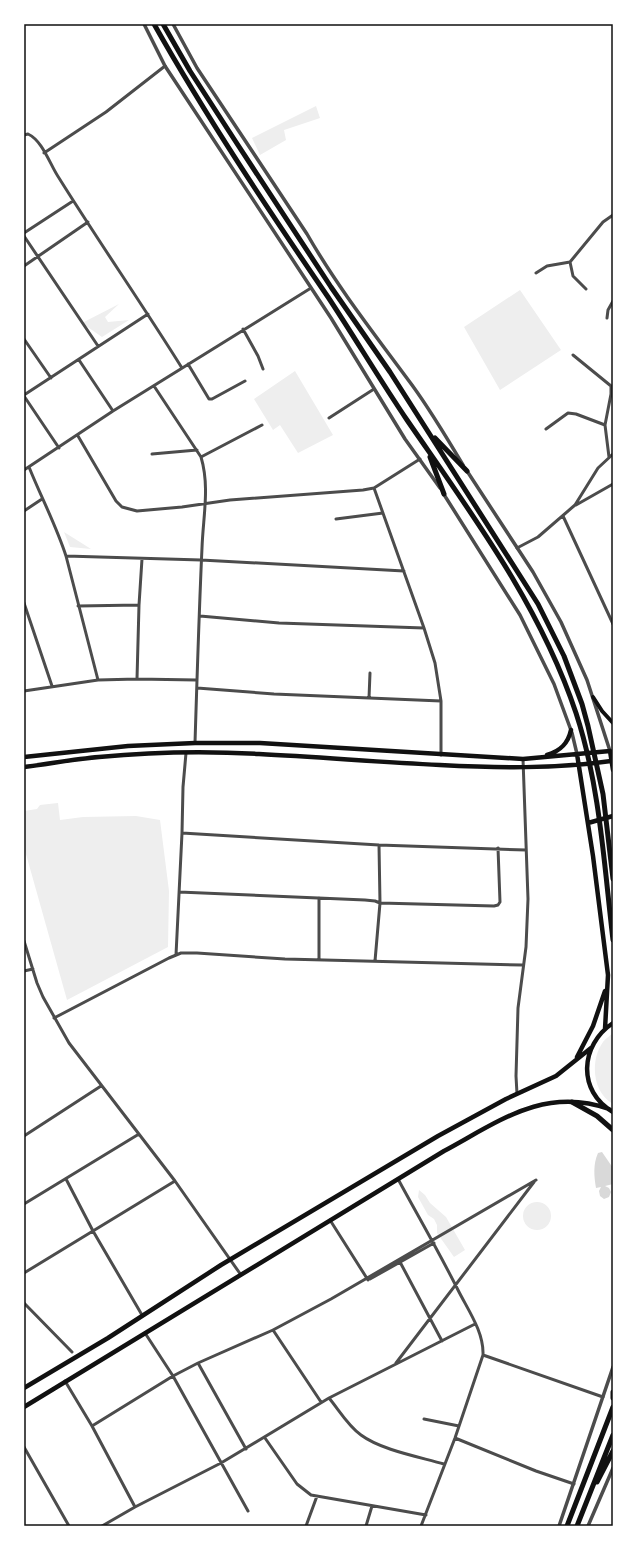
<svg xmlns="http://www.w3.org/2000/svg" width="637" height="1550" viewBox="0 0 637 1550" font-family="Georgia,serif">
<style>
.green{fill:#eee}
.water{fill:#d9d9d9}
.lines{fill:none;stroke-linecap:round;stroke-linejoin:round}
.minor{stroke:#4c4c4c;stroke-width:3}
.tertiary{stroke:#4c4c4c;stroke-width:3.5}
.secondary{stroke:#111;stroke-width:4}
.primary{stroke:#111;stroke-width:4.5}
.trunk{stroke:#111;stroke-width:5}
.neatline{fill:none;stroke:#111;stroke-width:1.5}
</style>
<rect width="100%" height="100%" fill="#fff"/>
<!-- green -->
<path class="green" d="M316 106 320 118 284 130 286 140 260 155 252 138Z
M520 290 561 350 500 390 464 327Z
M119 304 105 317 108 322 129 320 102 337 82 323Z
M295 371 333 435 298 453 280 425 273 430 254 399Z
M64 532 91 549 70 547Z
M58 803 60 820 83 817 136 816 160 820 169 891 168 947 67 1000 24 847V811L37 809 40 805Z
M613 1033V1104C592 1092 590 1060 603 1042 606 1038 610 1036 613 1033Z
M419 1190 425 1195 430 1203 446 1217 465 1250 454 1257 437 1233V1225L434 1219 428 1215 418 1197Z
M523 1216a14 14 0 1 1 28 0a14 14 0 1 1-28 0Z"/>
<!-- water -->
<path class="water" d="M602 1152 613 1168V1184L605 1186 609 1188 611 1192 609 1197 604 1199 600 1196 599 1191 601 1187 596 1188C594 1176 593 1164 598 1153Z"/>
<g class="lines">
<!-- minor -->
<path class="minor" d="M24 135 28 134C43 141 50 165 59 178 99 242 142 304 182 368
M44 153 106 112 165 66
M24 233 73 201
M24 236 98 346
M570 262 573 276 586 289
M24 266 88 222
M536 273 547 266 570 262 603 222 613 215
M607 318 608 310 613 301
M243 329 258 356 263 369
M24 339 51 378
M573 355 611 386V394L605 425 609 457
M79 360 113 411
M188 364 209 399H212L245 381
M154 386 201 457C210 487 203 517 202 548 199 613 197 678 195 743
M24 395 148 314
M24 396 59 448
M329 418 374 389
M546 429 568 413 576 414 605 425
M78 436 116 501 122 507 137 511 182 507 230 500 363 490 374 488 420 459
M152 454 197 450
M201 457 262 425
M29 467C41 497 56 525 66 556L98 680
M24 470 113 411 311 288
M374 488 424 628 435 663 441 701V755
M576 505 613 484
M24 511 42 499
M563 516 613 624
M336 519 383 513
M517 548 538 537 575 505 598 468 613 454
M66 556 201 560 404 571
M24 603 52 686
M78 606 139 605
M200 616 279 623 424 628
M137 679 139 605 142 559
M197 688 274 694 441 701
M24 691 98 680 137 679 196 680
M369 698 370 673
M182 833 379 845 526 850
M179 892 365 900 375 901 380 903 494 906 498 905 500 902 498 848
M24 941 37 983 43 997 69 1043 175 1181 241 1275
M176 955 182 833 183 787 186 753
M319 960V898
M375 961 380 903 379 845
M24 971 33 969
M54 1018 169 958 181 953H197L285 959 522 965
M517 1094 516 1076 518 1008 526 947 528 899 523 759
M24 1136 101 1086
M66 1179 93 1231 142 1315
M398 1179C418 1216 439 1252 458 1290 468 1310 484 1332 483 1355L455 1438 421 1526
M24 1204 139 1134
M330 1220 368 1280
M400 1262 442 1341
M24 1273 175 1181
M370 1279 434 1243
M24 1303 72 1352
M273 1330 321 1402
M145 1333 173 1376 248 1511
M483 1355 603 1397
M198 1363 246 1449
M396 1363 534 1182
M65 1381 92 1426 135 1507
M329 1398C339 1410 348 1426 361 1435 381 1450 420 1457 444 1464
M424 1419 459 1426
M92 1426 173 1376 198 1363 273 1330 331 1299 536 1180
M265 1438 297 1484 311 1495 426 1515
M455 1438 536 1471 574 1484
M24 1447 69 1526
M102 1526 135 1507 221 1463 329 1398 475 1324
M306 1526 317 1496
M366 1526 372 1506"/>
<!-- tertiary -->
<path class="tertiary" d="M144 24 165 66 331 318 405 439 440 488
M173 24 197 68 307 234C338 288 376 336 412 385 431 411 447 438 463 465
M467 471 533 572 561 622 587 680 610 751
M443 493 520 615 554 684 572 733 577 754
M559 1526 613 1367
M588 1526 613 1468"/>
<!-- secondary -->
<path class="secondary" d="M593 697 602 711 613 723"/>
<!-- primary -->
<path class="primary" d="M577 754 593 856 608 975 605 1029
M547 755C560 751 568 744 571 730
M24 757 128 746 195 743H260L523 759 610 751 613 770
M24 767C49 764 74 759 99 757 152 752 205 751 259 754 319 757 379 762 440 765 497 768 554 769 611 761
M588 823 613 816
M613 1023C580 1045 577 1091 613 1112
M577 1057 593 1026 605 991
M24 1388 108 1338 221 1265 438 1136 506 1099 556 1076 591 1048
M24 1407 444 1151C498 1122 544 1086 609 1109"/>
<!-- trunk -->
<path class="trunk" d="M154 24C207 118 267 208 328 297 355 338 380 380 407 420 471 513 540 605 576 713 600 786 604 864 613 940
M163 24 190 71 234 139 331 287 390 372 538 604 564 656 582 704 588 726 603 794 613 879
M435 438 467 471
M430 457 444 494
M572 1102 597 1116 613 1130
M613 1392V1398
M597 1482 613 1451
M567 1526 613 1407
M577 1526 613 1435"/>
</g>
<!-- border -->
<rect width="637" height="1550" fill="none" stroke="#ffffff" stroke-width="50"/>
<rect x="25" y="25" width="587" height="1500" class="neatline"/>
</svg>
